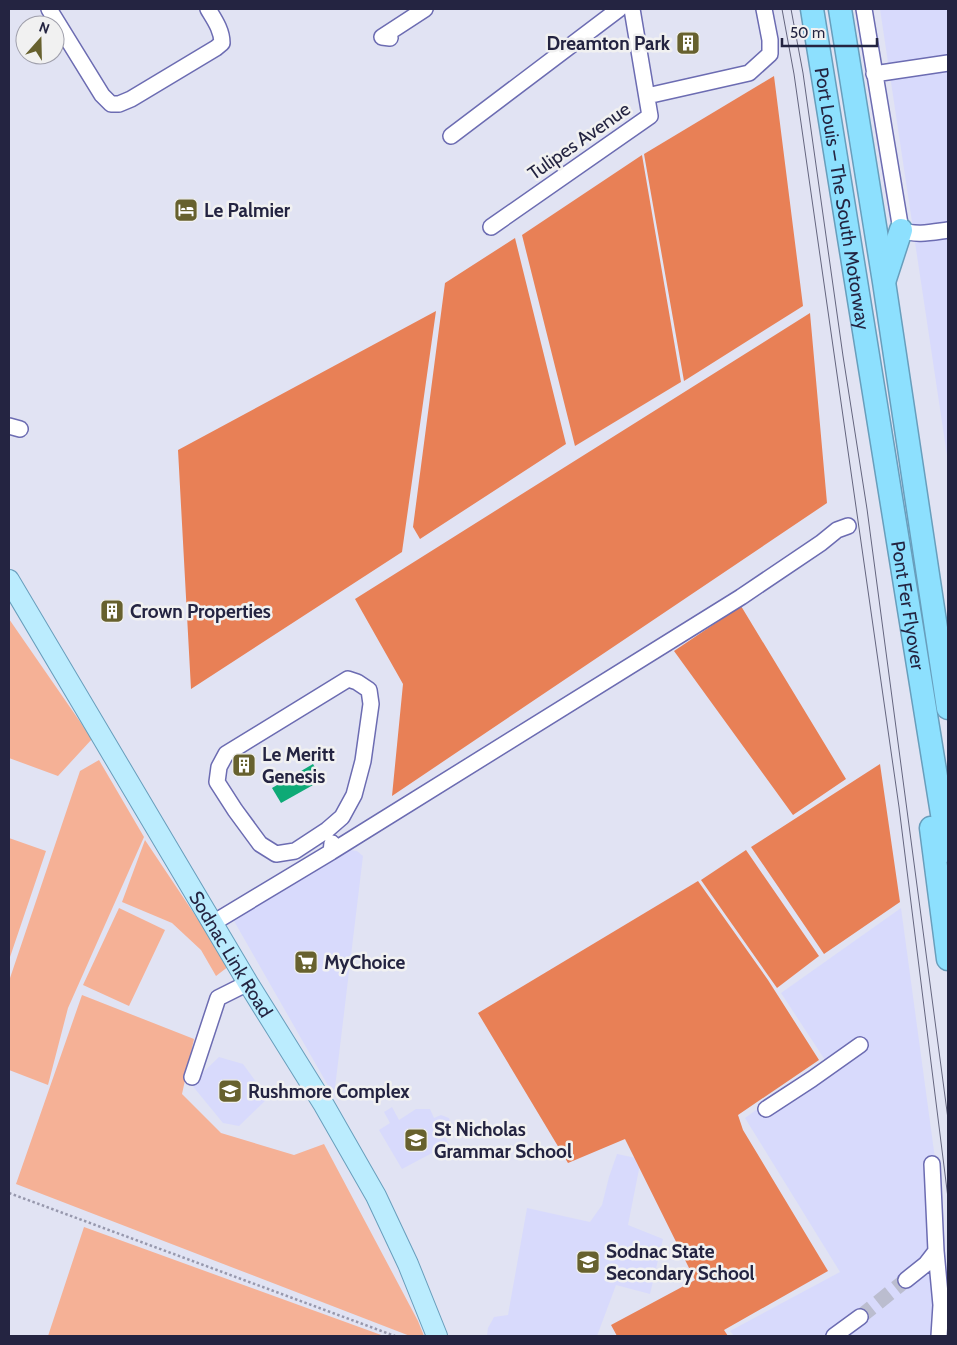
<svg xmlns="http://www.w3.org/2000/svg" width="957" height="1345" viewBox="0 0 957 1345" font-family="Cabin,sans-serif">
<style>
.built{fill:#d8dafc}
.green{fill:#f5b196}
.forest{fill:#e88056}
.water{fill:#0eaa76}
.lines{fill:none;stroke-linecap:round;stroke-linejoin:round}
.minor-tunnel{stroke:#bbbdcf;stroke-width:15;stroke-dasharray:15 8;stroke-linecap:butt}
.minor-casing{stroke:#6c6cb2;stroke-width:18}
.major-casing{stroke:#689ebc;stroke-width:22}
.highway-casing{stroke:#689ebc;stroke-width:25}
.path{stroke:#9798ad;stroke-width:2.5;stroke-dasharray:2.5 2.5;stroke-linecap:butt}
.minor{stroke:#fff;stroke-width:15}
.major{stroke:#bbecfe;stroke-width:20}
.highway{stroke:#8de0fe;stroke-width:22}
.tram{stroke:#64657e;stroke-width:1}
.labels{text-anchor:middle;dominant-baseline:central;stroke-width:5;stroke-linejoin:round;paint-order:stroke}
.poi-label{font-size:19px;font-weight:bold;fill:#242441;stroke:#f1f1f1;text-anchor:start}
.street-label{font-size:19px;fill:#242441;stroke:#f1f1f1}
</style>
<rect width="100%" height="100%" fill="#e1e3f3"/>
<!-- built -->
<path class="built" d="M880 9H948V462Z
M350 850 357 851 363 856 334 1096 234 921 337 856Z
M901 908 936 1166 945 1266 946 1336H734L730 1331 840 1272 745 1118 825 1060 781 993Z
M219 1057 243 1064 268 1098 239 1126 223 1123 191 1084Z
M392 1107 399 1120 416 1109H430L434 1118 441 1115 449 1118 452 1127 444 1136 449 1144 402 1169 379 1130 390 1123 384 1112Z
M617 1154 641 1159 628 1225 663 1239 650 1294 616 1285 597 1336H487L488 1328 494 1317 508 1315 527 1208 590 1222 602 1205 609 1177Z"/>
<!-- green -->
<path class="green" d="M9 619 92 739 58 776 9 758Z
M99 760 144 837 68 1008 48 1085 9 1070V981L80 771Z
M9 838 46 851 9 960Z
M145 840 229 966 216 976 201 950 172 923 122 902Z
M119 908 165 930 129 1006 83 985Z
M82 995 194 1039 182 1094 221 1133 294 1155 324 1144 418 1321 424 1336H410L16 1184Z
M84 1227 384 1336H48Z"/>
<!-- forest -->
<path class="forest" d="M774 76 803 306 684 381 644 154Z
M642 155 681 382 575 446 522 235Z
M515 238 566 444 420 539 413 527 445 283Z
M436 311 402 552 191 689 178 450Z
M810 313 827 503 392 796 403 684 355 599Z
M741 606 846 779 793 815 674 651Z
M880 764 900 902 824 954 751 847Z
M746 850 819 956 777 988 701 880Z
M698 881 768 980 819 1060 738 1115 743 1130 828 1271 724 1330 728 1336H617L611 1325 695 1280 625 1139 568 1163 478 1013Z"/>
<!-- water -->
<path class="water" d="M313 764 322 780 281 803 272 788Z"/>
<g class="lines">
<!-- minor-tunnel -->
<path class="minor-tunnel" d="M860 1317 906 1280"/>
<!-- minor casing -->
<g class="minor-casing">
<path id="minor" d="M49 9 102 95 111 104H119L131 99 216 48 222 43C222 30 214 19 208 9
M864 9 901 230C916 236 933 232 948 230
M390 38 382 37 425 9
M874 74 948 63
M647 96 749 73 770 54V40L764 9
M451 136 619 9
M491 227 650 116 632 9
M9 426 20 429
M348 679 357 682 369 690 371 704 363 761 354 795 342 817 327 830 295 851 276 854 260 844 235 810 217 782 219 767 226 754Z
M331 852 741 597 821 543 837 530 848 526
M213 923 331 852 332 843
M192 1077 218 998 248 983
M766 1109 812 1079 860 1045
M936 1251 941 1305 939 1336
M906 1280 926 1264 936 1251 932 1164
M834 1336 860 1317"/>
</g>
<!-- major casing -->
<g class="major-casing">
<g id="major">
<path id="s1" d="M9 580 248 983 324 1105 376 1196 408 1264 437 1336"/>
</g>
</g>
<!-- highway casing -->
<g class="highway-casing">
<g id="highway">
<path id="s2" d="M812 9 948 851"/>
<path d="M840 9 884 282 948 708"/>
<path d="M885 279 901 230"/>
<path d="M931 828 948 959"/>
</g>
</g>
<!-- path -->
<path class="path" d="M9 1193 395 1336"/>
<!-- minor -->
<use href="#minor" class="minor"/>
<!-- major -->
<use href="#major" class="major"/>
<!-- highway -->
<use href="#highway" class="highway"/>
<!-- tram -->
<path class="tram" d="M782 9 794 74 899 807 948 1198
M791 9 803 73 843 356 867 509 948 1119"/>
</g>
<!-- icons -->
<defs>
<g id="building-square" transform="scale(1.25)"><rect x="-9" y="-9" width="18" height="18" rx="4" fill="#67612e" stroke="#f1f1f1"/><path d="M-4-6H4V6H1V3H-1V6H-4ZM-2.5-4.3h1.7v1.8h-1.7ZM.8-4.3h1.7v1.8H.8ZM-2.5-1h1.7V.8h-1.7ZM.8-1h1.7V.8H.8Z" fill="#fff"/></g>
<g id="hotel-square" transform="scale(1.25)"><rect x="-9" y="-9" width="18" height="18" rx="4" fill="#67612e" stroke="#f1f1f1"/><path d="M-6-4.5h1.5V1H6V5H4.5V3h-9V5H-6ZM-4 0a1.8 1.8 0 1 1 3.6 0ZM.5 0V-2.5h3Q6-2.5 6 0Z" fill="#fff"/></g>
<g id="supermarket-square" transform="scale(1.25)"><rect x="-9" y="-9" width="18" height="18" rx="4" fill="#67612e" stroke="#f1f1f1"/><path d="M-6-5.5h2.5l.6 2H6L4.5 2H-2.5L-4.4-4H-6ZM-1.5 3.2a1.3 1.3 0 1 0 .1 0ZM3 3.2a1.3 1.3 0 1 0 .1 0Z" fill="#fff"/></g>
<g id="university-square" transform="scale(1.25)"><rect x="-9" y="-9" width="18" height="18" rx="4" fill="#67612e" stroke="#f1f1f1"/><path d="M0-5L7-2L0 1L-7-2ZM-4 1L0 2.5L4 1V4Q0 6-4 4Z" fill="#fff"/></g>
<g id="school-square" transform="scale(1.25)"><rect x="-9" y="-9" width="18" height="18" rx="4" fill="#67612e" stroke="#f1f1f1"/><path d="M0-5L7-2L0 1L-7-2ZM-4 1L0 2.5L4 1V4Q0 6-4 4Z" fill="#fff"/></g>
</defs>
<g fill-rule="evenodd">
<use href="#building-square" x="688" y="43"/>
<use href="#hotel-square" x="186" y="210"/>
<use href="#building-square" x="112" y="611"/>
<use href="#building-square" x="244" y="765"/>
<use href="#supermarket-square" x="306" y="962"/>
<use href="#university-square" x="230" y="1091"/>
<use href="#school-square" x="416" y="1140"/>
<use href="#school-square" x="588" y="1262"/>
</g>
<g class="labels">
<!-- poi labels -->
<g class="poi-label">
<text x="670" y="43" text-anchor="end">Dreamton Park</text>
<text x="204" y="210">Le Palmier</text>
<text x="130" y="611">Crown Properties</text>
<text x="262" y="754">Le Meritt<tspan x="262" dy="22">Genesis</tspan></text>
<text x="324" y="962">MyChoice</text>
<text x="248" y="1091">Rushmore Complex</text>
<text x="434" y="1129">St Nicholas<tspan x="434" dy="22">Grammar School</tspan></text>
<text x="606" y="1251">Sodnac State<tspan x="606" dy="22">Secondary School</tspan></text>
</g>
<!-- street labels -->
<g class="street-label">
<text transform="translate(579 141) rotate(-35)">Tulipes Avenue</text>
<text stroke="none"><textPath href="#s2" startOffset="192">Port Louis – The South Motorway</textPath></text>
<text stroke="none"><textPath href="#s2" startOffset="604">Pont Fer Flyover</textPath></text>
<text stroke="none"><textPath href="#s1" startOffset="435">Sodnac Link Road</textPath></text>
</g>
</g>
<!-- border -->
<rect width="957" height="1345" fill="none" stroke="#242441" stroke-width="20"/>
<!-- north arrow -->
<g transform="translate(40 40) rotate(20)"><circle r="24" fill="#f1f1f1" stroke="#9f9fab"/>
<path d="M0-4L9 19L0 12L-9 19Z" fill="#67612e"/>
<text y="-8" font-size="14" font-weight="bold" text-anchor="middle" fill="#242441">N</text>
</g>
<!-- scale -->
<path d="M782 38v8h95v-8" fill="none" stroke="#242441" stroke-width="2.5"/>
<text x="790" y="38" font-size="15" fill="#242441" stroke="#f1f1f1" stroke-width="4" paint-order="stroke">50 m</text>
</svg>
